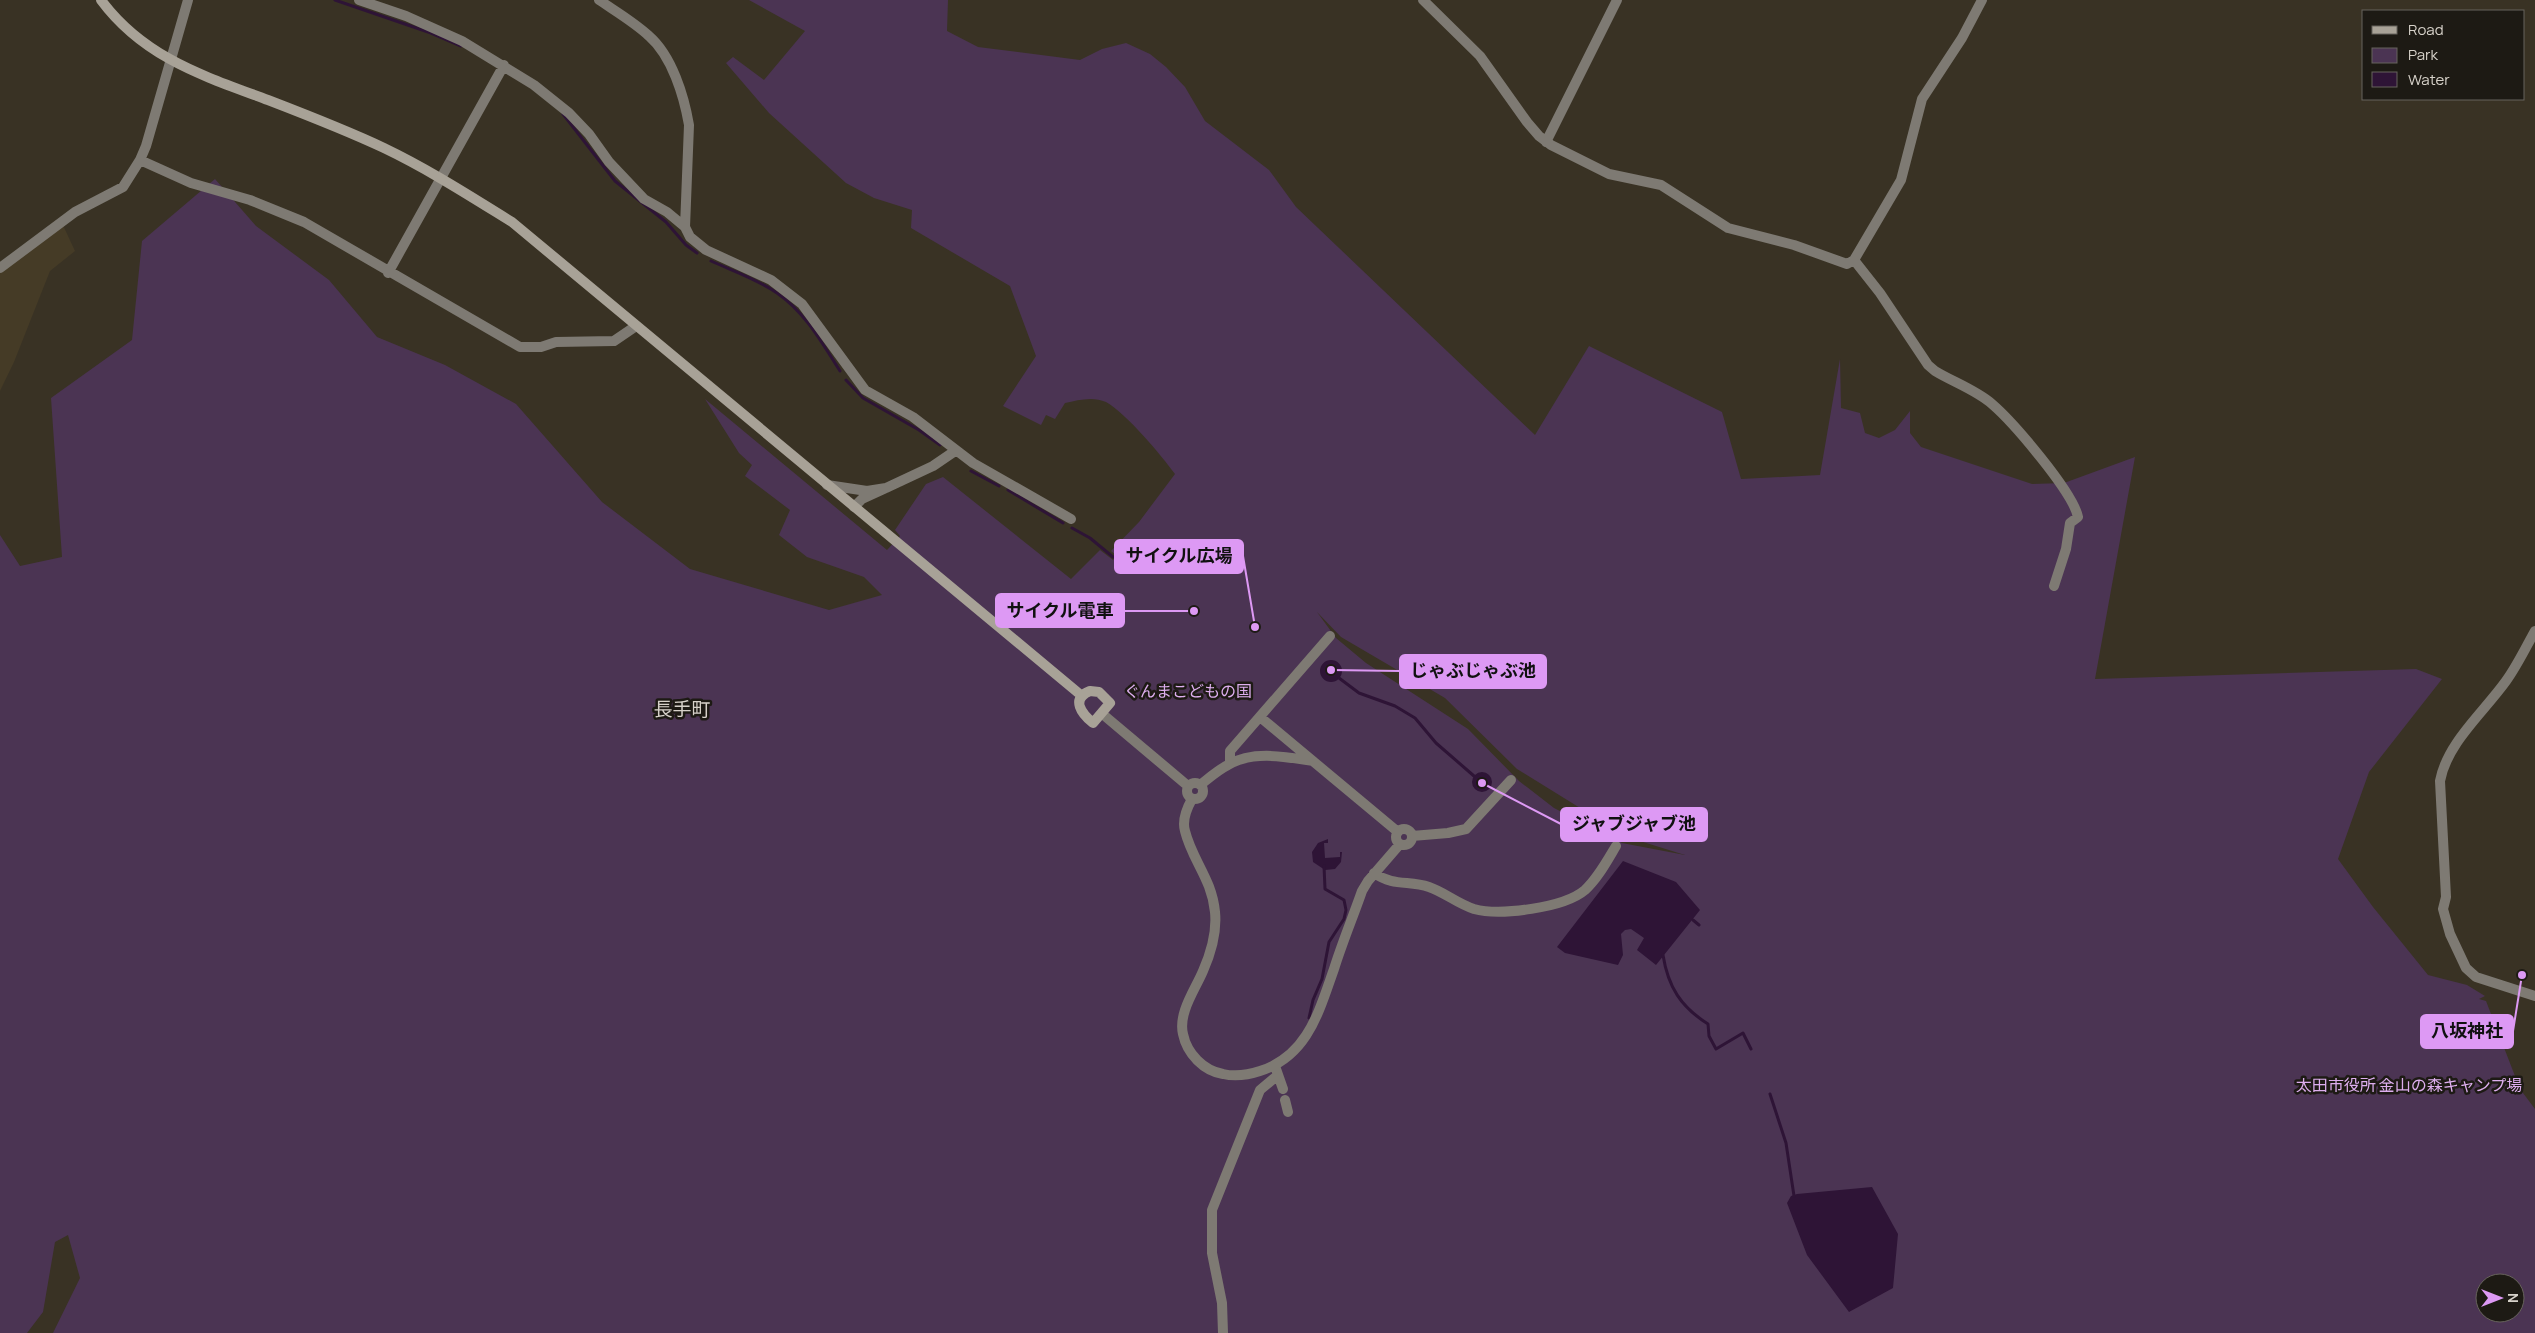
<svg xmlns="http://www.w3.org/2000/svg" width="2535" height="1333" viewBox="0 0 2535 1333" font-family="Manrope,'Noto Sans JP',sans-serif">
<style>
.built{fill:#453b26}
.green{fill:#4b3453;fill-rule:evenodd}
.water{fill:#2e1436}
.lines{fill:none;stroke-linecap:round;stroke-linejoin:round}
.stream{stroke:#2e1436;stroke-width:3}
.street{stroke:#7e7a73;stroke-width:10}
.secondary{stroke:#a8a297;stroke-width:10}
.labels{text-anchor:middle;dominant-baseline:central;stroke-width:5;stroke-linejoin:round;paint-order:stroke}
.park-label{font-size:16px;fill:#ddaeee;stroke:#1d1a14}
.quarter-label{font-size:19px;fill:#d6d1c9;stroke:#1d1a14}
.leader{fill:none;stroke:#dd99f4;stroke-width:2}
.callout-dot{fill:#dd99f4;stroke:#1d1a14;stroke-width:2}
.callout{fill:#dd99f4;stroke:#dd99f4;stroke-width:2}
.callout-label{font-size:18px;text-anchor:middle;font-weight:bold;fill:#111}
</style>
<rect width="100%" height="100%" fill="#393224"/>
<!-- built -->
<path class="built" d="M62 223 75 251 50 271 14 362 0 391V268Z"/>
<!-- green -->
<path class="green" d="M749 0H948L947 31 978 47 1080 60 1102 49 1126 43 1150 54 1166 67 1185 87 1205 121 1269 170 1296 207 1535 435 1589 346 1722 412 1741 479 1820 475 1840 359 1841 408 1860 413 1865 433 1879 438 1895 430 1910 411V433L1921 447 2032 484 2064 483 2135 457 2095 679 2416 669 2442 679 2369 772 2338 859 2373 907 2428 975 2467 985 2485 996 2479 999 2486 1001 2520 1089 2535 1109V1333H53L80 1278 68 1235 55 1242 43 1312 27 1333H0V535L20 566 62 557 51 398 132 340 142 241 215 179 256 226 329 280 377 337 445 365 516 404 602 502 690 569 829 610 882 595 864 577 807 557 779 535 790 510 745 476 752 465 739 453 705 399 887 550 900 536 895 530 926 484 943 477 1071 579 1100 550 1113 560 1117 556 1111 551 1139 522 1175 474C1161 455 1127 414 1106 402 1093 396 1078 400 1065 403L1055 419 1046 415 1041 425 1003 406 1036 356 1010 286 911 228 912 210 874 198 846 183 769 113 726 63 733 57 764 80 805 31ZM1317 612 1341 637 1445 698 1517 769 1627 837 1685 855 1622 843 1554 808 1519 781 1468 729 1366 663 1336 638ZM2485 1283H2515V1313H2485Z"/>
<!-- water -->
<path class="water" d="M1320 671a11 11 0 1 1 22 0a11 11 0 1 1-22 0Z
M1472 782a10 10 0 1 1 20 0a10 10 0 1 1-20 0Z
M1328 839V843H1324L1325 858 1340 857V852H1342L1341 862 1335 869 1325 870 1313 862 1312 852 1318 843Z
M1623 861 1676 882 1700 910 1656 965 1637 950 1644 938 1631 929 1625 930 1621 934 1623 955 1618 965 1565 953 1557 947Z
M1872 1187 1898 1234 1893 1288 1849 1312 1807 1255 1787 1203 1791 1196 1797 1194Z"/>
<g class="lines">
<!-- stream -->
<path class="stream" d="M335 0 431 33 461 46
M563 114 615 181 666 222 686 245 697 253
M711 261C733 271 757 279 777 293 805 312 822 343 840 371
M846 380 863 398 919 430 940 445
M971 471 999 486
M1008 490 1063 523
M1072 528 1090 538 1113 557
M1339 678 1359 693 1395 706 1415 718 1436 743 1474 776
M1693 920 1699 925
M1663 955C1668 987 1681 1007 1708 1024L1709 1036 1716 1049 1743 1033 1751 1049
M1309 1018 1313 1000 1322 979 1329 942 1344 919 1346 910 1344 900 1325 889 1324 866
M1770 1094 1786 1143 1794 1196"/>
<!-- street -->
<path class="street" d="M359 0 406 16 462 41 534 85 569 113 589 134 609 162 644 199 667 212 685 227
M599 0C615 11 634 22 649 36 672 56 684 96 689 125L685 227 690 237 706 250 771 280 802 304 865 390 913 417 973 463 1071 519
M1423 0 1480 56 1527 122 1539 136 1551 145 1609 174 1661 185 1728 228 1794 245 1847 264 1854 260 1901 180 1922 99 1962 38 1982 0
M1546 142 1617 0
M140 160 191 183 250 200 304 222 520 347H541L556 342 614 341 636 326
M1854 260 1880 293 1928 365 1935 371C1953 382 1976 390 1992 404 2013 422 2073 492 2078 517L2070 523 2066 549 2054 586
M0 268 75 212 123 187 140 160 146 146 188 0
M388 273 504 65
M827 485 867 491 886 488 862 499 854 507
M886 488 933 466 955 451
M2535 631C2526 647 2517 666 2506 681 2483 713 2447 743 2440 781L2446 897 2443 909 2450 934 2466 968 2476 977 2535 996
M1106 717 1188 786
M1260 717 1398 832
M1230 764V751L1330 636
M1187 791a8 8 0 1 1 16 0a8 8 0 1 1-16 0Z
M1200 785C1209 778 1218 770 1228 765 1253 750 1287 757 1313 761
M1192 799C1187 808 1182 821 1185 831 1192 860 1212 879 1215 912 1217 932 1211 953 1203 971 1195 990 1178 1013 1183 1034 1187 1054 1204 1071 1223 1074 1236 1077 1248 1075 1260 1071 1308 1056 1319 1011 1334 969 1342 943 1353 917 1362 891L1368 881 1400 844
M1396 837a8 8 0 1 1 16 0a8 8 0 1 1-16 0Z
M1412 836 1448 833 1466 829 1511 780
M1374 873C1394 887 1409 880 1429 887 1444 892 1458 904 1474 909 1500 916 1564 908 1585 890 1598 878 1607 861 1616 846
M1276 1069 1283 1089
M1285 1100 1288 1112
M1223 1333 1222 1303 1212 1253V1210L1260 1090 1278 1075"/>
<!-- secondary -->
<path class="secondary" d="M101 0C144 58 204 76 268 100 307 115 346 130 384 148 428 169 470 196 512 222L1082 696
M1090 691 1099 692 1110 703 1093 723C1082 714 1070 699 1090 691Z"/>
</g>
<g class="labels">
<!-- park labels -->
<g class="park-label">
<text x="1188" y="691">ぐんまこどもの国</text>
<text x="2409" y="1085">太田市役所 金山の森キャンプ場</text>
</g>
<!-- quarter labels -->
<g class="quarter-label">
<text x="682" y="709">長手町</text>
</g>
</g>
<!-- callouts -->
<path class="leader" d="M1255 627L1243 556M1194 611L1124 611M1331 670L1400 671M1482 783L1561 824M2522 975L2513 1031"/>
<g class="callout-dot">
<circle cx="1255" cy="627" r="5"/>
<circle cx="1194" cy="611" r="5"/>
<circle cx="1331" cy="670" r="5"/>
<circle cx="1482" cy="783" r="5"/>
<circle cx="2522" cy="975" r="5"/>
</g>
<g class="callout">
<rect x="1115" y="540" width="128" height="33" rx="5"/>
<rect x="996" y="594" width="128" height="33" rx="5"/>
<rect x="1400" y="655" width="146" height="33" rx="5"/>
<rect x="1561" y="808" width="146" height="33" rx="5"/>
<rect x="2421" y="1015" width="92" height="33" rx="5"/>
</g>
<g class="callout-label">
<text x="1179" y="562">サイクル広場</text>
<text x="1060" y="617">サイクル電車</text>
<text x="1473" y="677">じゃぶじゃぶ池</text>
<text x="1634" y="830">ジャブジャブ池</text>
<text x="2467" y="1037">八坂神社</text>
</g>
<!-- legend -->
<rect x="2362" y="10" width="162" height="90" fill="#1d1a14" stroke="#67635c"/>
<rect x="2372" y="26" width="25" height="8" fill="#a8a297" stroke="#67635c"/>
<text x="2408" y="35" font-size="15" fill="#d6d1c9">Road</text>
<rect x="2372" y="48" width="25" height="15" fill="#4b3453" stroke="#67635c"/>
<text x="2408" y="60" font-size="15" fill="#d6d1c9">Park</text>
<rect x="2372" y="72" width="25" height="15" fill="#2e1436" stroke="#67635c"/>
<text x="2408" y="85" font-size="15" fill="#d6d1c9">Water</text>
<!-- north arrow -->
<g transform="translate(2500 1298) rotate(90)"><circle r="24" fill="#1d1a14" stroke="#67635c"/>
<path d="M0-4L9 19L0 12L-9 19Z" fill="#dd99f4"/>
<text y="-8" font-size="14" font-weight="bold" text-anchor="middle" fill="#d6d1c9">N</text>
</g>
</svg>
